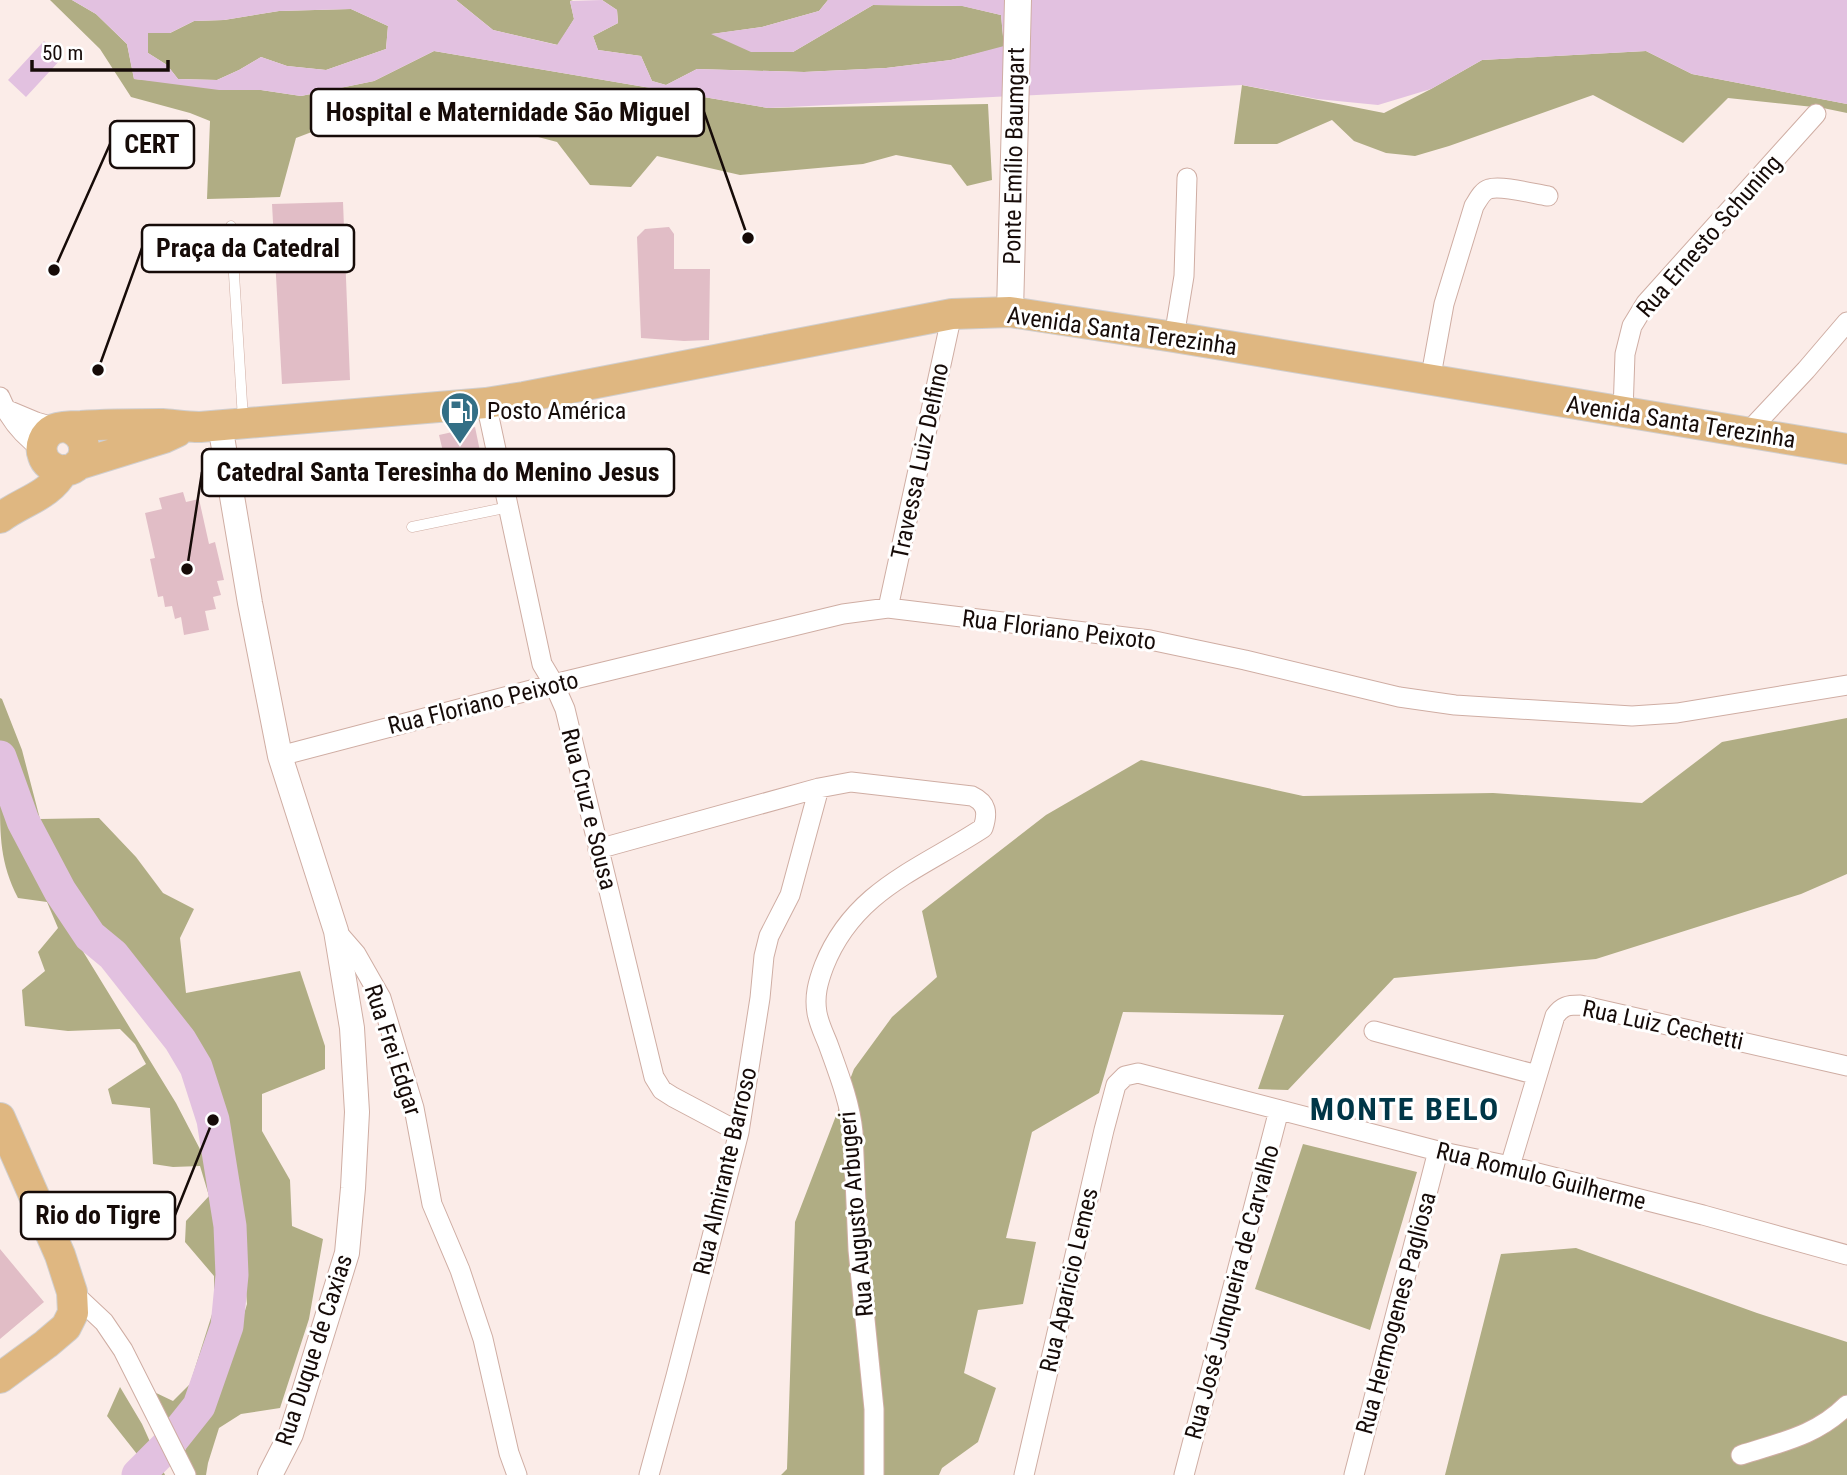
<svg xmlns="http://www.w3.org/2000/svg" width="1847" height="1475" viewBox="0 0 1847 1475" font-family="'Roboto Condensed',sans-serif">
<style>
.forest{fill:#b0ad84}
.water{fill:#e2c1e0;fill-rule:evenodd}
.lines{fill:none;stroke-linecap:round;stroke-linejoin:round}
.river{stroke:#e2c1e0;stroke-width:33}
.building{fill:#e1bdc6}
.service-casing{stroke:#cfada3;stroke-width:11}
.minor-casing{stroke:#cfada3;stroke-width:21}
.tertiary-casing{stroke:#cfada3;stroke-width:26}
.secondary-casing{stroke:#cfada3;stroke-width:28}
.primary-casing{stroke:#d0cece;stroke-width:32}
.service{stroke:#fff;stroke-width:10}
.minor{stroke:#fff;stroke-width:19}
.tertiary{stroke:#fff;stroke-width:24}
.secondary{stroke:#fff;stroke-width:26}
.primary{stroke:#dfb781;stroke-width:30}
.labels{text-anchor:middle;dominant-baseline:central;stroke-width:6;stroke-linejoin:round;paint-order:stroke}
.street-label{font-size:24px;fill:#160b08;stroke:#fff}
.poi-label{font-size:24px;fill:#160b08;stroke:#fff;text-anchor:start}
.district-label{font-size:32px;font-weight:bold;letter-spacing:2px;fill:#003647;stroke:#fff}
.leader{fill:none;stroke:#160b08;stroke-width:2.5}
.callout-dot{fill:#160b08;stroke:#fff;stroke-width:2.5}
.callout{fill:#fff;stroke:#160b08;stroke-width:2.5}
.callout-label{font-size:26px;text-anchor:middle;font-weight:bold;fill:#160b08}
</style>
<rect width="100%" height="100%" fill="#fbece8"/>
<!-- forest -->
<path class="forest" d="M50 0H72L96 14 127 44 134 79 261 90 301 96 374 81 434 51 768 108 988 104 992 180 967 186 951 165 896 155 863 164 740 175 657 156 631 187 590 185 557 142 462 117 406 96 296 138 280 197 207 199 210 121 190 113 131 97 100 49Z
M456 0H573L570 1 574 19 558 45 493 30Z
M602 0H828L819 11 762 27 712 34 793 52 873 5 963 6 1001 15 1004 47 951 60 886 68 804 72 697 69 666 85 652 81 641 56 598 50 593 36 618 23 617 10Z
M351 9 388 26 386 49 326 70 287 66 261 57 239 70 217 80 178 79 167 65 148 53V32L170 33 194 21 224 20 279 11Z
M1646 51 1692 74 1847 104V113L1823 108 1728 98 1683 143 1593 95 1449 146 1415 156 1386 153 1354 141 1332 120 1277 144H1234L1242 85 1384 113 1431 89 1482 60Z
M0 698 2 699 22 750 40 819 99 818 136 857 163 893 194 909 180 938 186 993 300 971 325 1046V1069L262 1094V1131L290 1180 292 1226 323 1239 309 1319 280 1408 241 1414 219 1428 208 1463 206 1475H193L183 1454 226 1374 247 1304 241 1224 203 1070 179 1030 49 864 0 746Z
M1847 718V874L1801 894 1596 959 1394 978 1288 1090 1258 1089 1284 1015 1123 1012 1099 1093 1032 1132 1006 1238 1036 1242 1023 1304 978 1310 964 1373 996 1388 978 1442 942 1468 939 1475H781L787 1469 795 1222 854 1069 892 1017 937 977 922 911 1046 815 1141 760 1303 796 1493 793 1642 803 1722 742Z
M0 797 30 865 176 1103 216 1180 224 1231V1291L206 1376 174 1434 152 1391 173 1401 190 1384 201 1349 214 1308V1276L185 1242 186 1221 209 1196 200 1166 173 1167 153 1164 150 1108 112 1104 108 1089 146 1064 135 1044 120 1029 68 1031 25 1026 22 990 45 971 38 952 58 928 47 902 18 898C0 863 0 836 0 797Z
M1303 1144 1417 1172 1370 1330 1255 1289Z
M1576 1248 1757 1313 1847 1342V1475H1445L1501 1254Z
M120 1387 142 1424 165 1475H141L148 1468 107 1416Z"/>
<!-- water -->
<path class="water" d="M72 0H456L493 30 557 45 574 19 570 1 602 0 617 10 618 23 593 36 598 50 641 56 652 81 666 85 697 69 804 72 886 68 951 60 1004 46 1001 15 962 6 873 5 793 52H751L711 34 762 27 819 11 828 0H1847V104L1692 74 1646 51 1482 60 1431 89 1378 105 1317 99 1242 85 768 108 434 51 374 81 301 96 261 90H219L134 79 127 44 96 14ZM351 9 388 26 386 49 326 70 287 66 261 57 239 70 217 80 178 79 167 65 148 53V33H170L194 21 224 20 279 11Z
M44 41 62 58 26 97 8 80Z"/>
<g class="lines">
<!-- river -->
<path class="river" d="M0 757 23 821 60 891 90 936 113 955 180 1040 196 1067 213 1120 230 1226 232 1275 227 1326 199 1406 168 1445 138 1475"/>
</g>
<!-- building -->
<path class="building" d="M343 202 350 380 282 384 272 204Z
M669 227 674 234V269H710L709 340 684 341 641 338 637 237 645 229Z
M475 427 481 456 446 464 439 435Z
M183 492 186 502 199 499 209 544 215 542 224 580 217 581 221 595 213 597 216 609 205 611 209 630 184 635 181 617 175 619 172 606 165 607 163 596 158 597 150 559 155 558 145 513 162 509 159 498Z
M0 1249 44 1302 0 1339Z"/>
<g class="lines">
<!-- service casing -->
<g class="service-casing">
<path id="service" d="M231 226 243 419
M412 527 509 507"/>
</g>
<!-- minor casing -->
<g class="minor-casing">
<path id="minor" d="M1174 337 1184 276 1187 178
M1430 381 1444 304 1474 206C1478 200 1482 191 1489 189 1501 185 1535 194 1548 196
M0 397C9 419 22 435 42 449
M486 403 542 664 554 684 565 709 654 1077 662 1090 673 1097 739 1132
M5 409 36 422 57 428
M1623 412 1625 354 1632 326 1646 303 1816 114
M1748 432 1806 370 1847 322
M888 608 952 314
M280 756 554 684 843 614 888 608 1150 640 1245 660 1399 697 1455 705 1632 716 1677 713 1847 685
M598 849 819 788 851 782 972 796C987 803 988 813 983 828 919 870 854 890 824 966 818 982 814 996 817 1013 819 1024 824 1034 828 1044 838 1072 850 1102 853 1132L858 1250 874 1409V1475
M336 931 356 954 381 998 414 1108 432 1204 460 1270 483 1339 509 1453 517 1475
M1374 1031 1537 1075
M1510 1166 1555 1016C1562 1006 1568 1005 1580 1005L1847 1066
M72 1292 104 1322 123 1350 186 1475
M1741 1455C1781 1442 1816 1436 1847 1405
M649 1475 676 1376 739 1132 760 998 764 956 769 936 790 895 819 788
M1024 1475 1104 1130 1116 1085 1125 1076 1138 1073 1438 1151 1510 1166 1703 1215 1847 1255
M1184 1475 1279 1110
M1354 1475 1438 1151"/>
</g>
<!-- tertiary casing -->
<g class="tertiary-casing">
<path id="tertiary" d="M220 425 250 603 280 756 336 931 352 1028 357 1112 353 1188 347 1253 291 1434 270 1475"/>
</g>
<!-- secondary casing -->
<g class="secondary-casing">
<path id="secondary" d="M1010 312 1018 0"/>
</g>
<!-- primary casing -->
<g class="primary-casing">
<path id="primary" d="M65 427C96 435 86 476 59 470 52 468 45 463 43 456 39 446 44 434 54 429 62 426 72 426 81 426 108 424 135 424 162 424 175 425 187 427 200 427L486 403 524 397 952 314 1010 312 1174 337 1847 449
M77 465 164 438 177 432
M0 518C24 500 49 497 64 470
M0 1118 60 1255 72 1292 73 1313 66 1327 46 1344 0 1378"/>
</g>
<!-- service -->
<use href="#service" class="service"/>
<!-- minor -->
<use href="#minor" class="minor"/>
<!-- tertiary -->
<use href="#tertiary" class="tertiary"/>
<!-- secondary -->
<use href="#secondary" class="secondary"/>
<!-- primary -->
<use href="#primary" class="primary"/>
</g>
<!-- icons -->
<defs>
<g id="fuel-pin" transform="scale(2.0125)"><path d="M0 17L-7.5 6A9.5 9.5 0 1 1 7.5 6Z" fill="#336f86" stroke="#fff"/><path d="M-5.5-6h7V0h2V4h1.3V-2.5L3-4.5l.8-.8L6-3V5H2.5V1h-1V6h-7ZM-4.2-4.7v3.2H.2V-4.7Z" fill="#fff"/></g>
</defs>
<g fill-rule="evenodd">
<use href="#fuel-pin" x="460" y="411"/>
</g>
<g class="labels">
<!-- street labels -->
<g class="street-label">
<text transform="translate(1014 156) rotate(-89)">Ponte Emílio Baumgart</text>
<text transform="translate(1709 236) rotate(-49)">Rua Ernesto Schuning</text>
<text transform="translate(1122 331) rotate(8)">Avenida Santa Terezinha</text>
<text transform="translate(1681 422) rotate(9)">Avenida Santa Terezinha</text>
<text transform="translate(920 461) rotate(-78)">Travessa Luiz Delfino</text>
<text transform="translate(1059 630) rotate(7)">Rua Floriano Peixoto</text>
<text transform="translate(483 703) rotate(-14)">Rua Floriano Peixoto</text>
<text transform="translate(589 809) rotate(76)">Rua Cruz e Sousa</text>
<text transform="translate(1663 1025) rotate(12)">Rua Luiz Cechetti</text>
<text transform="translate(393 1050) rotate(72)">Rua Frei Edgar</text>
<text transform="translate(725 1171) rotate(-77)">Rua Almirante Barroso</text>
<text transform="translate(1541 1176) rotate(14)">Rua Romulo Guilherme</text>
<text transform="translate(856 1214) rotate(-95)">Rua Augusto Arbugeri</text>
<text transform="translate(1069 1280) rotate(-77)">Rua Aparicio Lemes</text>
<text transform="translate(1232 1292) rotate(-75)">Rua José Junqueira de Carvalho</text>
<text transform="translate(1396 1313) rotate(-75)">Rua Hermogenes Pagliosa</text>
<text transform="translate(314 1350) rotate(-72)">Rua Duque de Caxias</text>
</g>
<!-- poi labels -->
<g class="poi-label">
<text x="487" y="411">Posto América</text>
</g>
<!-- district labels -->
<g class="district-label">
<text x="1405" y="1109">MONTE BELO</text>
</g>
</g>
<!-- callouts -->
<path class="leader" d="M748 238L704 112M54 270L110 144M98 370L142 248M187 569L202 472M213 1120L175 1215"/>
<g class="callout-dot">
<circle cx="748" cy="238" r="7"/>
<circle cx="54" cy="270" r="7"/>
<circle cx="98" cy="370" r="7"/>
<circle cx="187" cy="569" r="7"/>
<circle cx="213" cy="1120" r="7"/>
</g>
<g class="callout">
<rect x="311" y="89" width="393" height="47" rx="7"/>
<rect x="110" y="121" width="84" height="47" rx="7"/>
<rect x="142" y="225" width="212" height="47" rx="7"/>
<rect x="202" y="449" width="472" height="47" rx="7"/>
<rect x="21" y="1192" width="154" height="47" rx="7"/>
</g>
<g class="callout-label">
<text x="508" y="121">Hospital e Maternidade São Miguel</text>
<text x="152" y="153">CERT</text>
<text x="248" y="257">Praça da Catedral</text>
<text x="438" y="481">Catedral Santa Teresinha do Menino Jesus</text>
<text x="98" y="1224">Rio do Tigre</text>
</g>
<!-- scale -->
<path d="M32 60v10h136v-10" fill="none" stroke="#160b08" stroke-width="3.5"/>
<text x="42" y="60" font-size="21" fill="#160b08" stroke="#ffffff" stroke-width="5" paint-order="stroke">50 m</text>
</svg>
